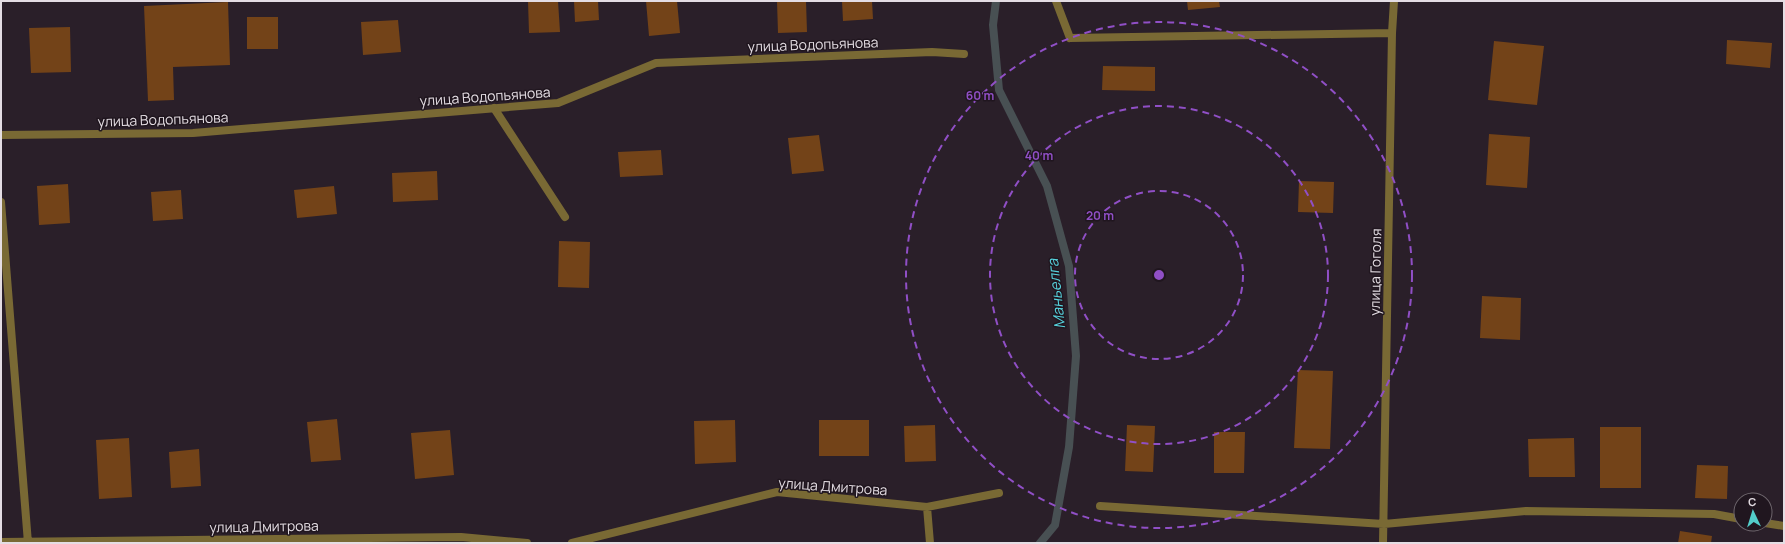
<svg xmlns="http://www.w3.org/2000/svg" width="1785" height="544" viewBox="0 0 1785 544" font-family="Manrope,sans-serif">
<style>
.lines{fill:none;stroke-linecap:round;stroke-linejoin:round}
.stream{stroke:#485053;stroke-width:8}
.building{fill:#734318}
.lane{stroke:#796934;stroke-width:8}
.street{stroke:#796934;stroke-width:8}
.ring{fill:none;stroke:#904fc6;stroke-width:2;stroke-dasharray:7 5}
.labels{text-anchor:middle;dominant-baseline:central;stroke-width:3;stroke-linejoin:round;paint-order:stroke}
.street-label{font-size:14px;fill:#e4dde3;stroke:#20161f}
.water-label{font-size:15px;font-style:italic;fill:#57d4df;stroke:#20161f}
.centre{fill:#904fc6;stroke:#20161f;stroke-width:2}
.ring-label{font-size:12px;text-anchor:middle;font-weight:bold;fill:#904fc6;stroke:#20161f;stroke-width:3;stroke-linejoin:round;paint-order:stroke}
</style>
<rect width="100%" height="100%" fill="#2a1f29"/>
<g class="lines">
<!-- stream -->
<path class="stream" d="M996 1 993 25 999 90 1047 186 1069 266 1076 356 1069 447 1055 525 1040 543"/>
</g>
<!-- building -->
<path class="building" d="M528 1H558L560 32 529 33Z
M574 1H598L599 20 575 22Z
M646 1H677L680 33 649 36Z
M777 1H806L807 32 778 33Z
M842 1H872L873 19 843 21Z
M1187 1H1219L1220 7 1188 10Z
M228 2 230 65 173 67 174 100 148 101 144 6Z
M247 17H278V49H247Z
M398 20 401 52 363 55 361 22Z
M70 27 71 72 31 73 29 28Z
M1727 40 1772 43 1770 68 1726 64Z
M1494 41 1544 46 1537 105 1488 100Z
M1103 66 1155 67V91L1102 90Z
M1489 134 1530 137 1527 188 1486 185Z
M819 135 824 171 792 174 788 138Z
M661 150 663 175 620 177 618 152Z
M437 171 438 200 393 202 392 173Z
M1299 181 1334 182 1333 213 1298 212Z
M68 184 70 223 39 225 37 186Z
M334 186 337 214 297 218 294 190Z
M181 190 183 219 153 221 151 192Z
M559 241 590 242 589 288 558 287Z
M1482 296 1521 298 1520 340 1480 338Z
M1298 370 1333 371 1330 449 1294 448Z
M337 419 341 460 311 462 307 422Z
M735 420 736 462 695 464 694 421Z
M819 420H869V456H819Z
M935 425 936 461 905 462 904 426Z
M1127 425 1155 426 1153 472 1125 471Z
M1600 427H1641V488H1600Z
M450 430 454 475 415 479 411 433Z
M1214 432H1245L1244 473H1214Z
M129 438 132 497 99 499 96 440Z
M1574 438 1575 477H1529L1528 439Z
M199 449 201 486 171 488 169 452Z
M1697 465 1728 466 1727 499 1695 498Z
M1680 531 1712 536 1711 543H1678Z"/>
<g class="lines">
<!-- lane -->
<path class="lane" d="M1056 1 1070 38
M494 108 565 217"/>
<!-- street -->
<path class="street" d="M1070 38 1392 33
M1 135 193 133 558 103 656 63 932 52 964 54
M1 202 28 543
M1100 506 1384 524 1526 511 1714 514 1741 519
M927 507 930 543
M1765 523 1784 526
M1 542 461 537 527 543
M572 543 777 492 927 507 999 493
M1383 543 1392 33 1394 1"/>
</g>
<!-- distance rings -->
<g class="ring">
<circle cx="1159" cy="275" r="84"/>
<circle cx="1159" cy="275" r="169"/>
<circle cx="1159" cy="275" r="253"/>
</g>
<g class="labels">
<!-- street labels -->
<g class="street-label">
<text transform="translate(813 44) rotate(-2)">улица Водопьянова</text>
<text transform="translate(485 96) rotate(-4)">улица Водопьянова</text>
<text transform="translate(163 119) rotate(-2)">улица Водопьянова</text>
<text transform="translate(1375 272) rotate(-89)">улица Гоголя</text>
<text transform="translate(833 486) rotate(4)">улица Дмитрова</text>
<text transform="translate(264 526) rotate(-1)">улица Дмитрова</text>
</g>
<!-- water labels -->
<g class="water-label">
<text transform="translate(1056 294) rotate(-96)">Маньелга</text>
</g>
</g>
<circle cx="1159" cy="275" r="6" class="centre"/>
<g class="ring-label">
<text x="980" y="100">60 m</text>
<text x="1039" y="160">40 m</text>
<text x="1100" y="220">20 m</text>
</g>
<!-- border -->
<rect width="1785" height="544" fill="none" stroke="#e4dde3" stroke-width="4"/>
<!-- north arrow -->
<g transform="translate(1753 512) rotate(356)"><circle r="19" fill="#20161f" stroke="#6e666d"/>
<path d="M0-3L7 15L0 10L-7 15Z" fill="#53cdca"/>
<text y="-6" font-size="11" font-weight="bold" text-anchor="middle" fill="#e4dde3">С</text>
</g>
</svg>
